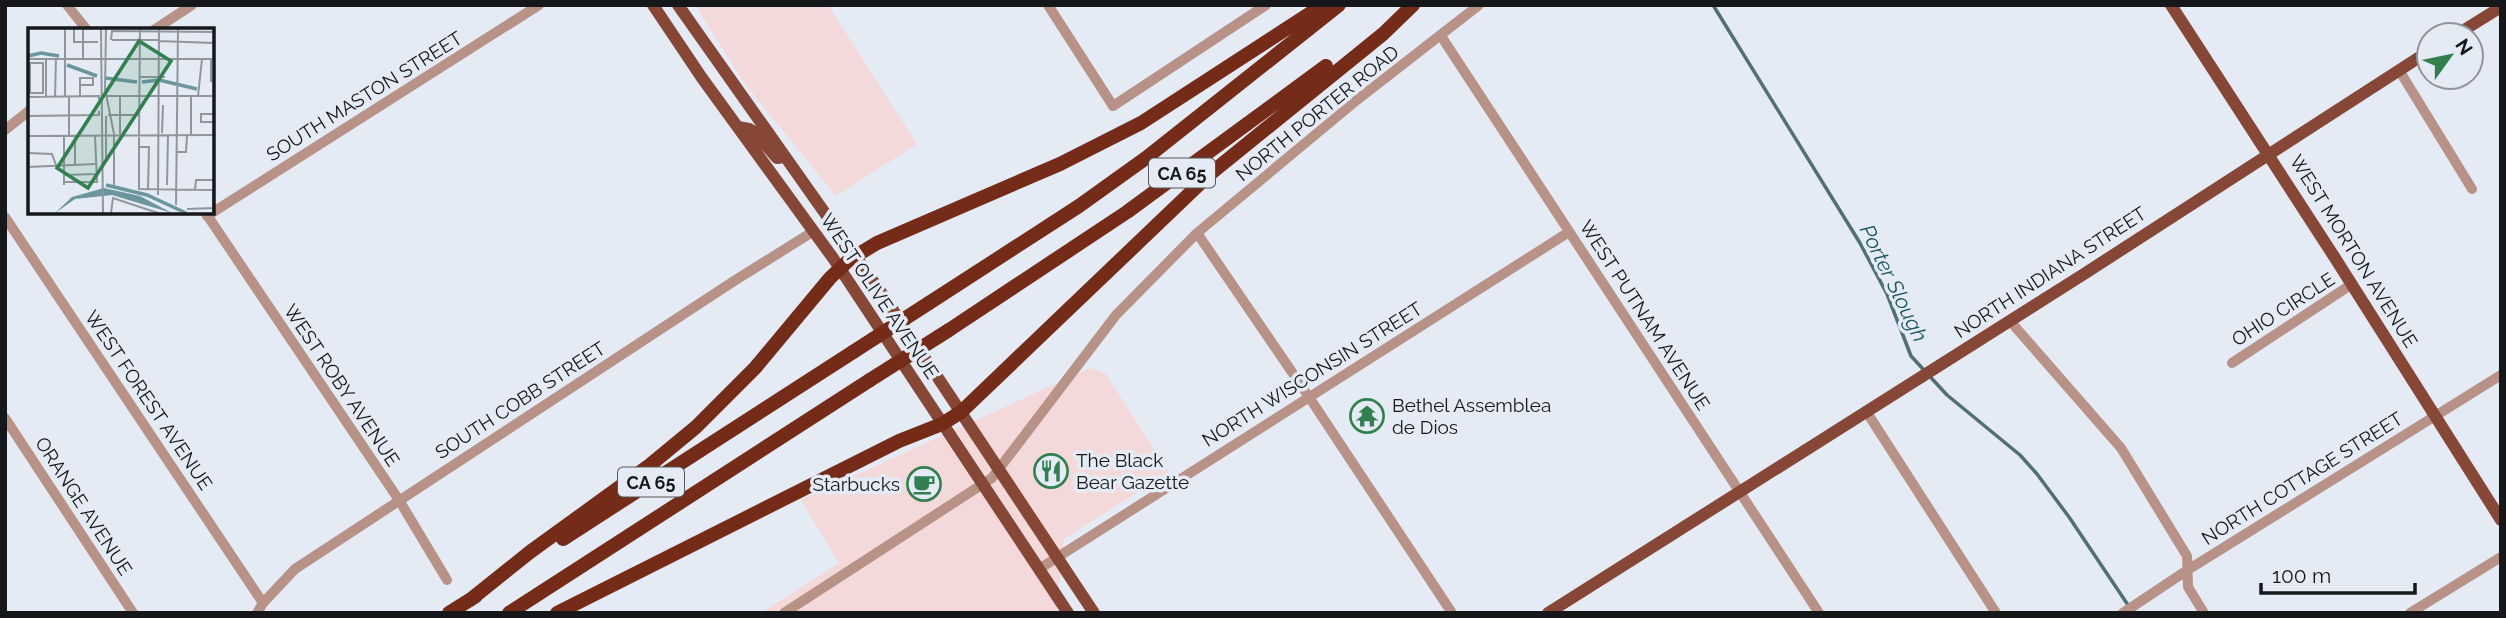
<svg xmlns="http://www.w3.org/2000/svg" width="2506" height="618" viewBox="0 0 2506 618" font-family="Raleway,sans-serif">
<style>
.commercial{fill:#f4d9da}
.lines{fill:none;stroke-linecap:round;stroke-linejoin:round}
.stream{stroke:#517076;stroke-width:3.5}
.minor{stroke:#b89287;stroke-width:10}
.major{stroke:#874736;stroke-width:12}
.highway{stroke:#742b17;stroke-width:14}
.highway-bridge{stroke:#742b17;stroke-width:14}
.labels{text-anchor:middle;dominant-baseline:central;stroke-width:7;stroke-linejoin:round;paint-order:stroke}
.shield{fill:#e4ebf4;stroke:#53575b;stroke-width:2}
.shield-label{font-size:18px;font-weight:bold;fill:#15171a}
.street-label{font-size:19px;fill:#15171a;stroke:#e4ebf4}
.poi-label{font-size:19px;fill:#15171a;stroke:#e4ebf4;text-anchor:start}
.water-label{font-size:21px;font-style:italic;fill:#1b5761;stroke:#e4ebf4}
.inset-river{fill:none;stroke:#6b969e;stroke-width:3.5}
.inset-road{fill:none;stroke:#91969d;stroke-width:2}
.view{fill:#32804f;fill-opacity:0.15;stroke:#32804f;stroke-width:3.5}
.inset-edge{fill:none;stroke:#15171a;stroke-width:3.5}
</style>
<rect width="100%" height="100%" fill="#e4ebf4"/>
<!-- commercial -->
<path class="commercial" d="M695 5H828L917 144 836 196 745 84Z
M1090 368 1105 373 1169 472 1064 539 1056 612 761 613 839 563 801 500Z"/>
<g class="lines">
<!-- stream -->
<path class="stream" d="M1713 5 1860 243 1887 294 1911 356 1947 395 2020 455 2037 474 2069 517 2130 608"/>
<!-- minor -->
<path class="minor" d="M67 5 87 30
M1048 5 1113 106 1266 5
M154 30 192 5
M1441 36 1819 613
M2399 70 2472 189
M5 130 30 110
M205 212 399 500 447 580
M207 216 539 5
M5 217 263 603
M1197 233 1309 397 1452 613
M2010 321 2121 448 2187 556 2188 587 2204 613
M2232 363 2352 284
M1866 411 1996 613
M5 418 133 613
M1039 569 1569 232
M257 613 263 603 295 569 734 281 814 231
M784 613 992 478 1116 315 1197 233 1357 100 1479 5
M2123 613 2186 571 2501 375
M2410 613 2501 557"/>
<!-- major -->
<path class="major" d="M653 5 702 78 833 258 1068 613
M678 5 887 301 1094 613
M2171 5 2335 258 2501 520
M2456 35 2501 7
M738 127 749 129 754 132 777 158 785 157
M1548 613 2084 274 2429 51"/>
<!-- highway -->
<path class="highway" d="M929 303 1079 206 1146 158 1339 5
M949 330 1127 212 1326 66
M563 539 853 352
M470 600 530 552 650 465 696 427 755 368 830 278 849 260 877 243 1060 164 1141 123 1323 5
M449 613 476 596
M509 613 870 380
M557 613 899 441 942 424 961 412 1210 174 1383 34 1413 5"/>
<!-- highway-bridge -->
<path class="highway-bridge" d="M853 352 929 303
M870 380 949 330"/>
</g>
<!-- icons -->
<defs>
<g id="temple-ring" transform="scale(1.75)"><circle r="9.5" fill="#e4ebf4" stroke="#32804f" stroke-width="1.5"/><path d="M0-6L5-2H3V0L6.5 2.5H4V6H1.5V3h-3V6H-4V2.5H-6.5L-3 0V-2H-5Z" fill="#32804f"/></g>
<g id="restaurant-ring" transform="scale(1.75)"><circle r="9.5" fill="#e4ebf4" stroke="#32804f" stroke-width="1.5"/><path d="M-5-6h1v4h1v-4h1v4h1v-4h1v5L-1.5 .5V6h-2V.5L-5-1ZM5-6V6H3V1.5H1.5Q1.5-4 5-6Z" fill="#32804f"/></g>
<g id="cafe-ring" transform="scale(1.75)"><circle r="9.5" fill="#e4ebf4" stroke="#32804f" stroke-width="1.5"/><path d="M-5.5-4.5H6V0H3Q3 3.5 0 3.5H-2.5Q-5.5 3.5-5.5 0ZM3-3.2v2h1.7v-2ZM-6 4.5H4V6H-6Z" fill="#32804f"/></g>
</defs>
<g fill-rule="evenodd">
<use href="#temple-ring" x="1367" y="416"/>
<use href="#restaurant-ring" x="1051" y="471"/>
<use href="#cafe-ring" x="924" y="484"/>
</g>
<g class="labels">
<!-- shield labels -->
<g class="shield">
<rect x="1149" y="158.5" width="66" height="29" rx="5"/>
<rect x="618" y="467.5" width="66" height="29" rx="5"/>
</g>
<g class="shield-label">
<text x="1182" y="173">CA 65</text>
<text x="651" y="482">CA 65</text>
</g>
<!-- street labels -->
<g class="street-label">
<text transform="translate(364 96) rotate(-32)">SOUTH MASTON STREET</text>
<text transform="translate(1317 113) rotate(-39)">NORTH PORTER ROAD</text>
<text transform="translate(2354 251) rotate(58)">WEST MORTON AVENUE</text>
<text transform="translate(2050 272) rotate(-33)">NORTH INDIANA STREET</text>
<text transform="translate(880 296) rotate(56)">WEST OLIVE AVENUE</text>
<text transform="translate(2283 309) rotate(-33)">OHIO CIRCLE</text>
<text transform="translate(1645 315) rotate(57)">WEST PUTNAM AVENUE</text>
<text transform="translate(1312 374) rotate(-32)">NORTH WISCONSIN STREET</text>
<text transform="translate(342 385) rotate(56)">WEST ROBY AVENUE</text>
<text transform="translate(149 400) rotate(56)">WEST FOREST AVENUE</text>
<text transform="translate(520 400) rotate(-33)">SOUTH COBB STREET</text>
<text transform="translate(2302 478) rotate(-32)">NORTH COTTAGE STREET</text>
<text transform="translate(84 506) rotate(57)">ORANGE AVENUE</text>
</g>
<!-- poi labels -->
<g class="poi-label">
<text x="1392" y="405">Bethel Assemblea<tspan x="1392" dy="22">de Dios</tspan></text>
<text x="1076" y="460">The Black<tspan x="1076" dy="22">Bear Gazette</tspan></text>
<text x="900" y="484" text-anchor="end">Starbucks</text>
</g>
<!-- water labels -->
<g class="water-label">
<text transform="translate(1894 283) rotate(64)">Porter Slough</text>
</g>
</g>
<!-- overview -->
<g transform="translate(28 28)">
<rect width="186" height="186" fill="#e4ebf4"/>
<path d="M76 160 112 168 144 185 84 167 47 171 27 185 44 169Z" fill="#6b969e"/>
<path class="inset-river" d="M0 28 13 25 31 28M39 37 69 48M77 50 109 54M114 54 131 52 169 61M78 157 119 167 158 185"/>
<path class="inset-road" d="M37 0V30M46 0V14H70M73 0 75 185M78 0 77 61 86 106V157M83 12 84 3 186 4M84 12H130M130 13 186 15M55 30V0M0 31H186M2 35H15V65H2ZM112 49H137M183 54V31M52 68V50H65V57H52M78 68H186M170 68 174 31M0 69 71 68V72M18 69V30M27 69 28 30M37 69V30M186 86H173V94H186M80 87H111M0 88 71 87V83M78 88V132M134 105 135 77M92 106V68M163 106V68M36 107V157M41 107V69M111 107 112 0M0 108 186 107M111 109V161L185 162M112 119H121L120 161M149 124H158L159 108M0 125 24 126 28 137M47 137V108M0 139 67 136M36 147 68 146M36 154H69L67 108M139 157 140 107M167 162 168 152H186M130 167 131 0M148 177 150 0M159 181 186 180M83 185 85 170 130 185M185 185V163"/>
<path class="view" d="M111 13 143 33 60 160 29 140Z"/>
<rect width="186" height="186" class="inset-edge"/>
</g>
<!-- border -->
<rect width="2506" height="618" fill="none" stroke="#15171a" stroke-width="14"/>
<!-- north arrow -->
<g transform="translate(2450 56) rotate(57)"><circle r="33" fill="#e4ebf4" stroke="#91969d" stroke-width="2"/>
<path d="M0-5L12 26L0 18L-12 26Z" fill="#32804f"/>
<text y="-10" font-size="19" font-weight="bold" text-anchor="middle" fill="#15171a">N</text>
</g>
<!-- scale -->
<path d="M2261 583v10h154v-10" fill="none" stroke="#15171a" stroke-width="3.5"/>
<text x="2272" y="583" font-size="21" fill="#15171a" stroke="#e4ebf4" stroke-width="5" paint-order="stroke">100 m</text>
</svg>
